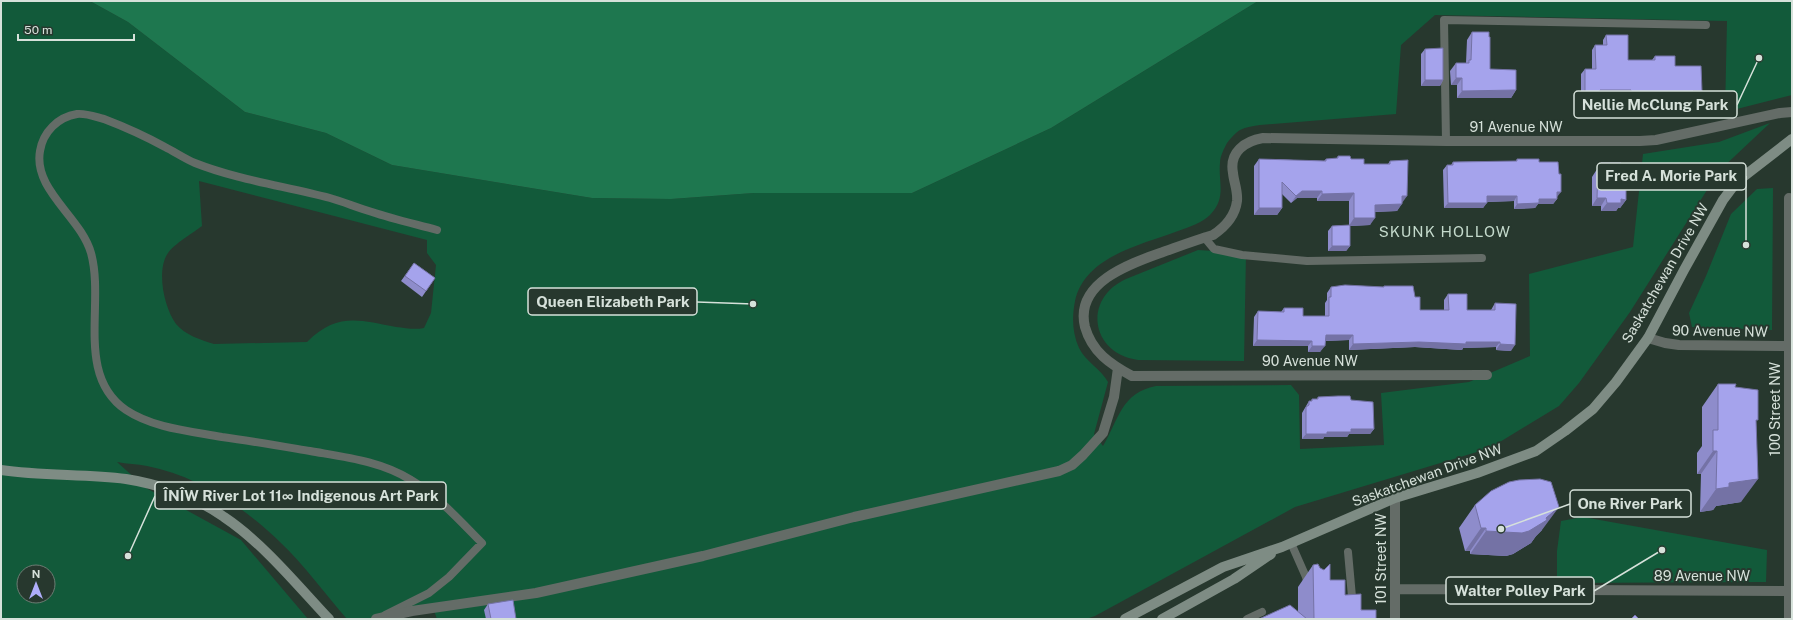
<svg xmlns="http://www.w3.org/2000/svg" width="1793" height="620" viewBox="0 0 1793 620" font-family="'Public Sans',sans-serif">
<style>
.green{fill:#125a3a;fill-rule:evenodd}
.water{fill:#1e774f}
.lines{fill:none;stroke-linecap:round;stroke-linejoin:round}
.service{stroke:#646c67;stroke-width:8}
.minor{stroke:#646c67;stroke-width:10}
.secondary{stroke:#7e8c84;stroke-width:10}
.wall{fill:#8e8ccb}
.shaded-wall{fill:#7472a5}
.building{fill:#a5a3ec;stroke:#7472a5}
.labels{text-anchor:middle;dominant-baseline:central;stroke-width:4;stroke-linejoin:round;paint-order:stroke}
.street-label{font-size:14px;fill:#d6e1da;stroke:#27382e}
.neighbourhood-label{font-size:15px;letter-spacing:1px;fill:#c4dacc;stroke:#27382e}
.leader{fill:none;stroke:#d6e1da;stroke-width:1.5}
.callout-dot{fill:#d6e1da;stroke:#27382e;stroke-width:1.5}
.callout{fill:#27382e;stroke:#d6e1da;stroke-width:1.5}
.callout-label{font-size:15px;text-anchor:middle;font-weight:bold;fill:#d6e1da}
</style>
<rect width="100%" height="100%" fill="#27382e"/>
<!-- green -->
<path class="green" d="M1 1H90L128 22 245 112 326 133 392 165 592 198 671 199 754 193H912L1051 128 1258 1H1792V95L1725 112 1727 21 1435 15 1401 45 1396 114 1260 125C1254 126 1246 127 1240 130 1235 133 1230 139 1227 143 1224 149 1220 156 1220 163 1218 182 1227 198 1210 215 1202 223 1189 227 1178 231 1141 245 1085 256 1075 301 1072 317 1072 332 1079 348 1086 362 1101 369 1108 382L1094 434 1103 446C1119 419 1121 393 1156 386L1291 385 1299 395 1300 449 1384 445 1381 393 1469 382 1530 356 1529 274 1633 247 1643 154 1719 142 1770 123 1719 171 1630 312 1579 383 1559 406 1490 448 1295 507 1095 616 1086 619H437L433 608 392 619H347C325 594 305 566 281 543 244 507 198 476 147 466 137 464 127 464 117 462L146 488 241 540 308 619H1ZM199 181 427 240V253L436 265 431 313 424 328C414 330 406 328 396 327 359 320 337 312 307 342L214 344C201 340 185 335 176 324 164 308 156 270 168 253 174 244 193 233 202 226ZM24 572H48V596H24Z
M1773 188 1772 330 1692 327 1689 313 1706 276 1731 214 1757 189Z
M1198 250 1246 253 1244 361 1138 360C1091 354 1082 299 1126 279Z
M1583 517 1767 550 1766 582 1557 583V551L1561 521Z"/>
<!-- water -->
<path class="water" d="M90 1H1258L1051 128 912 193H754L671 199 592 198 392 165 326 133 245 112 128 22Z"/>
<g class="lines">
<!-- service -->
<path class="service" d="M1446 141 1444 20 1706 25
M1204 237 1214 249 1242 255 1307 261 1482 258
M1291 543 1306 577 1308 585
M1348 552 1353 608 1368 619
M385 615 429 593 449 577 482 543C460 521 438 496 411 480 381 461 344 457 310 451 280 446 251 441 222 437 189 431 153 428 126 410 75 375 105 304 91 253 81 217 33 190 40 151 43 132 58 117 77 114 86 113 96 117 104 119 125 127 145 136 165 147 175 152 185 159 195 163 238 180 285 186 330 198 344 202 358 208 372 212 393 219 415 224 437 230
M1247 619 1262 612"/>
<!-- minor -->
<path class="minor" d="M1648 338 1665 343 1679 345 1792 346
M1487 375 1132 376C1110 364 1092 352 1085 327 1074 282 1132 263 1163 252 1180 246 1196 240 1213 235 1225 227 1235 217 1237 201 1238 191 1234 183 1233 173 1229 152 1245 141 1263 138L1446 141H1640L1656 140 1780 113 1792 112
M1395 589 1792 591
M376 619 412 611 536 593 703 556 854 517 1059 471 1072 465 1083 455 1103 433 1114 397 1118 368
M1395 619V498
M1789 619V198"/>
<!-- secondary -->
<path class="secondary" d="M1 470C42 476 84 474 126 479 159 484 196 497 224 517 263 543 297 585 329 619
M1125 619 1223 567 1282 547 1395 498 1477 473 1536 451 1565 431 1593 409 1616 382 1648 338 1684 270 1723 200 1732 188 1743 177 1792 139
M1162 619 1234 579 1271 554"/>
</g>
<!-- wall -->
<path class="wall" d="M1472 32 1490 69 1516 90 1511 98H1457V85H1451L1450 71 1456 63H1466L1467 40Z
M1606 35 1628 60H1652L1655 56 1675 66 1702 91 1698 96 1690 97 1689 98H1652V99L1648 104H1628V95L1599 96 1597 99 1581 98V74L1585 69H1592V50L1595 45H1603V40Z
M1425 49 1443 80 1440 86H1421V54Z
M1338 156 1351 159 1364 164H1388L1390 161 1402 203 1397 211 1375 212 1370 225 1350 226V246L1346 251H1328V231L1332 226 1349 225V201H1317V198H1297L1291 203 1282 194V208L1277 215H1254V166L1259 159 1324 161 1326 159H1336Z
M1517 159 1539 162 1557 197V199L1553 204H1538L1535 208 1514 209V201L1487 202 1483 208H1444L1443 170 1447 165H1451L1453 162 1516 161Z
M1601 163 1620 168 1626 200 1620 208H1618L1616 211H1601V206H1592V177Z
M414 263 435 278 422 297 401 281Z
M1384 286 1415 297 1420 310H1444V300L1448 294 1467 310H1491L1495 303 1511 351 1496 350V347L1463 348 1462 350 1415 347 1349 350V340L1325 341 1320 352H1308V346H1253L1254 317 1258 311 1281 312 1284 308 1303 316H1325V303L1327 300V293L1331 287H1383Z
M1718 384 1735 387 1756 424 1741 502 1716 506 1713 510 1700 512 1701 474H1697V453L1702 446V407Z
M1318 397 1351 400 1374 429 1370 434H1349L1347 437H1324L1323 439H1302V413L1309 401H1311L1312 399H1317Z
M1475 505 1542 530 1536 536 1531 543 1513 554 1506 556 1470 554V551H1465L1459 528Z
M1313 565 1320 568 1330 580 1361 610 1376 619H1259L1298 611V587Z
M488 604 516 619H486L484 610Z"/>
<!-- shaded-wall -->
<path class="shaded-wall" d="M1456 78H1462L1457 85H1451Z
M1425 80H1443L1440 86H1421Z
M1516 90 1511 98H1457L1462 91Z
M1600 90H1631L1628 95 1599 96 1597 99 1581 98 1585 93Z
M1702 91 1698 96 1690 97 1689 98H1648L1652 92Z
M1631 99H1652L1648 104H1628Z
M1302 191H1322L1317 198H1297L1291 203 1296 196Z
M1557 192H1561L1557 197Z
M1354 193 1349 201H1317L1322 194Z
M1402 196H1407L1402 203Z
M1487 196H1517L1514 201 1483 202Z
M1597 198H1606L1601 206H1592Z
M1539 199H1557L1553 204H1538L1535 208 1514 209 1517 204Z
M1621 199 1626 200 1620 208H1618L1616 211H1601L1607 203Z
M1448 203H1487L1483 208H1444Z
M1402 204 1397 211 1370 212 1375 205Z
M1259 208H1282L1277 215H1254Z
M1354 218H1375L1370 225 1349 226Z
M1332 246H1350L1346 251H1328Z
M1326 335H1353L1349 340 1322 341Z
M1257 340 1312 341 1308 346H1253Z
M1419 342H1500L1496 347 1463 348 1462 350 1415 347 1349 350 1353 344Z
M1500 344 1515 345 1511 351 1496 350Z
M1312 346H1325L1320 352H1308Z
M1351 429H1374L1370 434H1349L1347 437H1324L1323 439H1302L1306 434Z
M1713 451H1717L1701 474H1697Z
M1758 479 1741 502 1716 506 1713 510 1700 512 1716 489 1729 483Z
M1559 507 1542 530 1536 536 1531 543 1513 554 1506 556 1470 554 1486 531 1546 518Z
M1481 528H1486L1470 551H1465Z"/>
<!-- building -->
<path class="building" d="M1472 32H1489V37H1490V69L1516 70V90L1462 91V78H1456V63H1469V60H1471Z
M1606 35H1628V60H1655V56H1675V66H1701L1702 91H1693V92H1652V99H1631V90H1600V93H1585V69H1596L1595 45H1607Z
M1443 48V80H1425V49Z
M1338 156H1350L1351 159H1364V164H1390V161L1408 160 1407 196H1402V204L1375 205V218H1354V193L1322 194V191H1302L1296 196 1282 182V208H1259V159L1326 161V159L1338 158Z
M1517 159H1539V162H1558L1559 174H1561V192H1557V199H1539V203L1517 204V196H1487V203H1448L1447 165H1453V162L1517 161Z
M1601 163H1621L1620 168H1626V200L1621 199V203H1607L1606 198H1597L1598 169H1601Z
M1350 225V246H1332V226Z
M414 263 435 278 426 291 405 276Z
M1345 285 1384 287V286H1413L1415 297H1420V310H1449L1448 294H1467V310H1495V303L1516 304V307L1515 345 1500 344V342H1466V344L1419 342 1353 344V335H1326L1325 346H1312V341L1257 340 1258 311 1284 312V308H1303V316H1329V297H1331V287Z
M1718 384H1736L1735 387 1758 390V420H1756L1758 479 1729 483V487L1716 489 1717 451H1713V430H1718Z
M1338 396H1350L1351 400 1373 402 1374 429H1351V432H1327V434H1306V407L1309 405V401H1312V399H1318V397Z
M1540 479 1551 482 1559 507 1546 518 1547 520 1529 531 1522 533 1486 531V528H1481L1475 505 1491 491 1509 482 1519 480Z
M1318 564 1320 568 1324 570 1330 564V580H1345V595L1361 594V610H1376V619H1314L1313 565Z
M513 600 516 619H491L488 604Z
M1290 605 1307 619H1259Z
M1635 615 1639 619H1631Z"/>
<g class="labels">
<!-- street labels -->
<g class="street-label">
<text x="1516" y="127">91 Avenue NW</text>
<text transform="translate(1665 273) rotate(-60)">Saskatchewan Drive NW</text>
<text transform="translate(1720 331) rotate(1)">90 Avenue NW</text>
<text x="1310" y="361">90 Avenue NW</text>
<text transform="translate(1775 409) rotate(-90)">100 Street NW</text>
<text transform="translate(1427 475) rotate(-20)">Saskatchewan Drive NW</text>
<text transform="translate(1381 559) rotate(-90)">101 Street NW</text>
<text x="1702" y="576">89 Avenue NW</text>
</g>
<!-- neighbourhood labels -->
<g class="neighbourhood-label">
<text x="1445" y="231">SKUNK HOLLOW</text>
</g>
</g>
<!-- callouts -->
<path class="leader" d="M1759 58L1737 105M1746 245L1746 176M753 304L697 302M128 556L155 496M1501 529L1570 504M1662 550L1594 591"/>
<g class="callout-dot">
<circle cx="1759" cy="58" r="4"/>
<circle cx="1746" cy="245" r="4"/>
<circle cx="753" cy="304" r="4"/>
<circle cx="128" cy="556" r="4"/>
<circle cx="1501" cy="529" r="4"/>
<circle cx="1662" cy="550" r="4"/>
</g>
<g class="callout">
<rect x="1574" y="91" width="163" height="27" rx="4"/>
<rect x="1597" y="163" width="149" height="27" rx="4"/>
<rect x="528" y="288" width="169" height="27" rx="4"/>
<rect x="155" y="482" width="291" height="27" rx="4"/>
<rect x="1570" y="490" width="121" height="27" rx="4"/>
<rect x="1446" y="577" width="148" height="27" rx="4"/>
</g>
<g class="callout-label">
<text x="1655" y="110">Nellie McClung Park</text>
<text x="1671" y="181">Fred A. Morie Park</text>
<text x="613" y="307">Queen Elizabeth Park</text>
<text x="301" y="501">ÎNÎW River Lot 11∞ Indigenous Art Park</text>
<text x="1630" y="509">One River Park</text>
<text x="1520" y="596">Walter Polley Park</text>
</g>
<!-- border -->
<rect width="1793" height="620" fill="none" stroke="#d6e1da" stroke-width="4"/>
<!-- north arrow -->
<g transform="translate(36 584)"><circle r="19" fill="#27382e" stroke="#6d7c73"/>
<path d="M0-3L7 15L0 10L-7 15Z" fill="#afaefa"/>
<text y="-6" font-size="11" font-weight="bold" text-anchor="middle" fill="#d6e1da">N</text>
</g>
<!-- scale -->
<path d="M18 34v6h116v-6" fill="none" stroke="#d6e1da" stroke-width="2"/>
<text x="24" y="34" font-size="12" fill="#d6e1da" stroke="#27382e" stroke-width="3" paint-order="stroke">50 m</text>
</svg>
